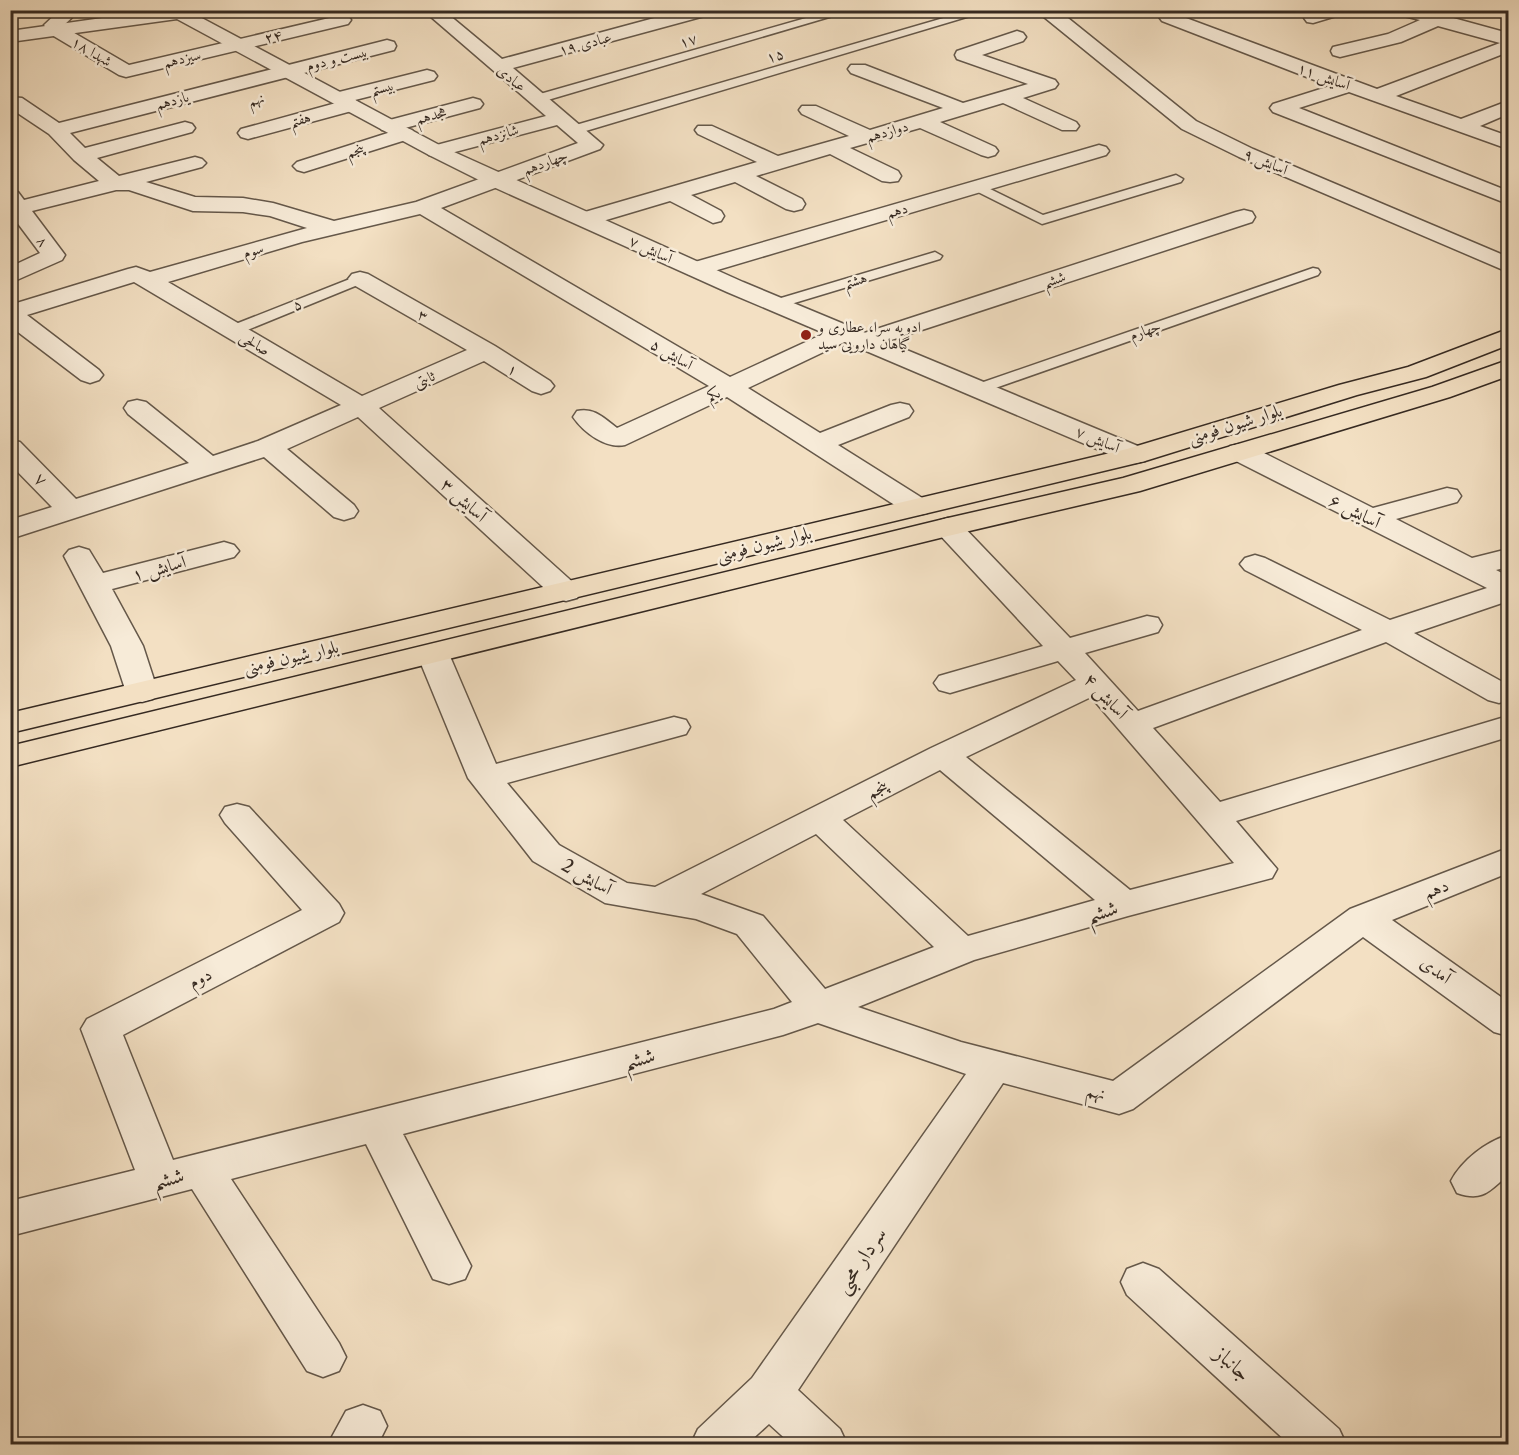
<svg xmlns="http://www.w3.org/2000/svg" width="1519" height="1455" viewBox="0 0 1519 1455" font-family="'Libre Caslon Text',Amiri,serif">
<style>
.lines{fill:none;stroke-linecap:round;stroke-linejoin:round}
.service-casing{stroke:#65584a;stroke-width:3}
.minor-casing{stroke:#65584a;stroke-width:3}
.tertiary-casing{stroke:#65584a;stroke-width:3}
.primary-casing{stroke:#362a22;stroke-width:3}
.service{fill:#f7ebd8;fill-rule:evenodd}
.minor{fill:#f7ebd8;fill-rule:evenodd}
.tertiary{fill:#f7ebd8;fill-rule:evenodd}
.primary{fill:#f3e0c3;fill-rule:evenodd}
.poi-dot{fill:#8f2418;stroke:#f7ebd8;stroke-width:2}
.labels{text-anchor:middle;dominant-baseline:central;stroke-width:5;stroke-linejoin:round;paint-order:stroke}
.far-street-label{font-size:15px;fill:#362a22;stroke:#f7ebd8}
.far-poi-label{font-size:15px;fill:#362a22;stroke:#f7ebd8;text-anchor:start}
.street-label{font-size:18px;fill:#362a22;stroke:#f7ebd8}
.near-street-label{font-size:21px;fill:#362a22;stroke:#f7ebd8}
</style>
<rect width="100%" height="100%" fill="#f3e0c3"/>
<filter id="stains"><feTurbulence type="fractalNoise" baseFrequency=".00333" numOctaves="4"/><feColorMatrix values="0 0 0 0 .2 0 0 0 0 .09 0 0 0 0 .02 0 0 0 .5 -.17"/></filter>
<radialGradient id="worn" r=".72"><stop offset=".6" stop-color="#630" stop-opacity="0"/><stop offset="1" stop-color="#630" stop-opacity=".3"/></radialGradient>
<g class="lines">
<!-- service casing -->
<g class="service-casing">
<path id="service" d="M834 10H853L541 102H533L531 99 533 96Z
M971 10H990L579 133H569L568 130 569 127Z
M1176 175 1183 179 1181 182 1042 224 968 187 970 184H980L1043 215Z
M935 252 942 256 940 259 781 307H771L768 304 771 301Z
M1313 268 1318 269 1320 272 1318 275 984 392H972L970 389 972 386Z
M360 275 365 276 367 279 365 282 240 333 234 335 226 330 228 327Z"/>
</g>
<!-- minor casing -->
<g class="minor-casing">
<path id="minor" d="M60 10H80L63 26 64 27 129 65 342 15 348 16 351 20 348 24 126 77 119 75 52 35 44 25Z
M423 10H443L502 59 684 10H715L712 14 513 68 603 145 600 149 441 208 730 377 836 328 845 326 854 328 857 333 855 336 1236 212 1244 210 1252 212 1255 217 1252 222 873 346 864 348 855 346 852 341 853 338 748 388 820 433 891 405 900 403 909 405 913 411 909 417 838 445 927 501 931 507 927 513 917 515 907 513 727 397 625 445C606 449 584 433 573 417L577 411C594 407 604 418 617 428L709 386 420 214 302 242 168 282 362 396 467 350 352 284 348 279 352 274 360 272 368 274 495 346 550 381 554 386 550 391 541 394 532 391 484 361 379 408 577 586 581 592 577 598 566 601 555 598 358 417 287 449 354 505 358 511 354 517 344 520 334 517 264 457 10 539V520L52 507 10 464V440L20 442 76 499 189 463 128 414 124 408 128 402 137 400 146 402 213 456 258 441 341 405 134 282 27 315 99 370 103 375 99 380 90 383 81 380 10 326V305L128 269 136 267 150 272 307 228 270 216 243 212 193 211 129 190H116L32 211 65 255 62 260 10 283V267L40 253 10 213V191L18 192 24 200 99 181 74 160 49 134 10 108V97L22 98 59 123 387 40 394 42 396 46 394 50 70 133 85 148 185 122 192 124 195 128 192 132 97 158 119 176 195 157 202 159 206 163 202 167 146 182 195 197 243 198 273 203 334 221 416 202 578 143 557 125 436 157 429 155 426 151 429 147 546 116Z
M1043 10H1058L1196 121 1253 149 1508 257V272L1239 157 1182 129 1044 17 1041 13Z
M1172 10H1205L1202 14 1186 18 1377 89 1500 43 1438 26 1401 42 1340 57 1333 55 1331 51 1333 47 1388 34 1420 20 1396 14 1393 10H1424L1508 33V52L1396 96 1461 119 1508 101V114L1480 126 1508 136V149L1349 92 1299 108 1508 191V204L1273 112 1270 108 1273 104 1330 86 1162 21 1159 17 1162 13Z
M1318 10H1346L1343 14 1313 23 1307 22 1304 18 1307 14Z
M1488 10H1508V19L1491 14Z
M1017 31 1023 33 1026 37 1023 41 982 55 1055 80 1058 84 1055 88 1023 98 1076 122 1079 126 1076 130H1062L1003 103 940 122 995 147 998 151 995 155 988 157 981 155 920 128 850 148 898 171 901 176 898 181 890 182 882 181 830 154 756 176 802 199 805 204 802 209 794 211 786 209 735 182 691 195 721 211 724 216 721 221 713 223 670 201 586 226 578 224 575 219 578 214 757 162 698 134 695 130 698 126H712L778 156 849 136 802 114 799 110 802 106H816L870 130 943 108 851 73 848 69 851 65H865L963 103 1028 84 957 59 955 55 957 51Z
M427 70 434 72 437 76 434 80 355 100 362 105 359 109 248 139 241 137 238 133 241 129 336 103 328 98 331 94Z
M473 98 480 100 483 104 480 108 405 128 412 130 415 134 412 138 304 172 297 170 293 166 297 162 394 131 382 130 379 126 382 122Z
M1099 145 1106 147 1109 151 1106 155 704 274 696 276 688 274 684 269 688 264Z
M1240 444 1250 446 1373 508 1447 488 1457 490 1461 496 1457 502 1396 519 1472 558 1508 549V567L1496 570 1508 576V601L1414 633 1508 685V700L1499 703 1488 700 1386 642 1153 728 1220 802 1508 716V737L1236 821 1277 869 1272 878 1128 916 974 960 858 1007 961 1042 1113 1081 1350 909 1508 848V873L1392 920 1508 1002V1036L1494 1032 1363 937 1133 1109 1119 1114 1003 1083 798 1390 840 1429 847 1444H791L769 1424 747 1444H691L698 1429 752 1378 966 1074 818 1023 783 1035 403 1134 471 1266 465 1279 449 1284 433 1279 366 1144 231 1179 339 1343 346 1357 339 1371 323 1377 307 1371 192 1189 10 1236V1201L135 1170 81 1029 87 1019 302 910 225 823 220 815 225 807 237 804 249 807 339 904 344 913 339 922 123 1035 173 1160 774 1009 792 1002 737 934 696 919 605 903 533 861 468 778 417 654 422 647 433 645 444 647 449 654 496 764 674 717 686 720 690 727 686 734 507 783 559 845 627 883 655 887 931 748 1076 680 1058 661 950 693 939 690 934 683 939 676 1043 646 938 533 934 527 938 521 948 518 958 521 1070 638 1147 616 1158 618 1162 625 1158 632 1085 653 1138 711 1362 630 1245 570 1240 564 1245 558 1255 555 1265 558 1390 620 1487 588 1230 458 1226 452 1230 446ZM1091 697 1234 863 1130 890 966 757ZM940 770 1095 900 968 936 843 820ZM816 834 934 947 825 989 763 916 701 894Z
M224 542 234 545 239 551 234 557 112 589 143 646 158 692 153 699 142 702 131 699 126 692 111 646 64 556 69 550 79 547 89 550 103 573Z
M1508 1135V1175C1489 1191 1483 1202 1457 1193L1451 1181C1462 1160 1486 1142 1508 1135Z
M1143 1263 1159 1269 1339 1429 1346 1444H1289L1127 1295 1121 1282 1127 1269Z
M363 1405 380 1411 387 1426 378 1444H328L346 1411Z"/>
</g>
<!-- tertiary casing -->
<g class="tertiary-casing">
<path id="tertiary" d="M159 10H210L207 14 198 16 443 147 505 175 743 282 1145 449 1149 455 1145 461 1135 463 1125 461 727 292 489 185 429 155 177 19 10 42V31Z"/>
</g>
<!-- primary casing -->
<g class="primary-casing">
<path id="primary" d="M1508 329V345L1426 377 1357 395 1145 461 10 733V713L1127 449 1339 385 1408 367Z
M1508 360V376L1450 397 1140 491 948 536 10 767V746L948 518 1123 478 1432 387Z"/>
</g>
<!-- service -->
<use href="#service" class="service"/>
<!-- minor -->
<use href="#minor" class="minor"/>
<!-- tertiary -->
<use href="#tertiary" class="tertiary"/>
<!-- primary -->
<use href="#primary" class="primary"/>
</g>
<!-- markers -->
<circle class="poi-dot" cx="806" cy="335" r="6"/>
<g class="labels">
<!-- far-street labels -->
<g class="far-street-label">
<text transform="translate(273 36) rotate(-13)">۲۴</text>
<text transform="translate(688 40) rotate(-16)">۱۷</text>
<text transform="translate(585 43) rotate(-15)">عبادی ۱۹</text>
<text transform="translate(92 51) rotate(31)">شهدا ۱۸</text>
<text transform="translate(775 55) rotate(-16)">۱۵</text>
<text transform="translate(182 58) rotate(-13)">سیزدهم</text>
<text transform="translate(337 58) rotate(-14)">بیست و دوم</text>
<text transform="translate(1324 76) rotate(20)">آسایش ۱۱</text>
<text transform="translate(512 78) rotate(40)">عبادی</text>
<text transform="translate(382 87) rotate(-14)">بیستم</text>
<text transform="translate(256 99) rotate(-14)">نهم</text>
<text transform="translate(172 100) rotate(-15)">یازدهم</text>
<text transform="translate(431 115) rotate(-15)">هجدهم</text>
<text transform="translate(300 119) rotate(-15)">هفتم</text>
<text transform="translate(887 131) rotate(-16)">دوازدهم</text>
<text transform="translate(498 134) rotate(-15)">شانزدهم</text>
<text transform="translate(355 150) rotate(-18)">پنجم</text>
<text transform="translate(1266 161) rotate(23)">آسایش ۹</text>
<text transform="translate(545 162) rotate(-20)">چهاردهم</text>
<text transform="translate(897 210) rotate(-16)">دهم</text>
<text transform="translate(43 241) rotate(54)">۸</text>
<text transform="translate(651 249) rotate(25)">آسایش ۷</text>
<text transform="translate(253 250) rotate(-17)">سوم</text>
<text transform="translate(1054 279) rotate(-18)">ششم</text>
<text transform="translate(855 280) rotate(-17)">هشتم</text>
<text transform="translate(297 304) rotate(-22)">۵</text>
<text transform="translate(423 315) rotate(30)">۳</text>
<text transform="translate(1145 330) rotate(-19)">چهارم</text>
<text transform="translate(255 343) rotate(31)">صالحی</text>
<text transform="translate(672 354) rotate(30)">آسایش ۵</text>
<text transform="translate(513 369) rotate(33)">۱</text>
<text transform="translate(424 379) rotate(-24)">ثابتی</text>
<text transform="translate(713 394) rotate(-25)">یکم</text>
<text transform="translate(1098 439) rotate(23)">آسایش ۷</text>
</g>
<!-- far-poi labels -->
<g class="far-poi-label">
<text x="818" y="326">ادویه سرا، عطاری و<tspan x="818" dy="17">گیاهان دارویی سید</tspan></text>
</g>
<!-- street labels -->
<g class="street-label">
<text transform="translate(1235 424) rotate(-17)">بلوار شیون فومنی</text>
<text transform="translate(41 479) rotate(46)">۷</text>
<text transform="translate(464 500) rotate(42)">آسایش ۳</text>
<text transform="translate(1355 511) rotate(27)">آسایش ۶</text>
<text transform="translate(764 544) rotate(-14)">بلوار شیون فومنی</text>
<text transform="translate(159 568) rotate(-15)">آسایش ۱</text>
<text transform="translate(291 657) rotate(-13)">بلوار شیون فومنی</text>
<text transform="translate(1106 696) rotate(47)">آسایش ۴</text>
<text transform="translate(877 789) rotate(-27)">پنجم</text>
<text transform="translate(587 877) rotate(29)">آسایش 2</text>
<text transform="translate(1436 889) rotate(-22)">دهم</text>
<text transform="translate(1436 970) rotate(36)">آمدی</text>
<text transform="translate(200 978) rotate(-27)">دوم</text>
<text transform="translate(1096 1092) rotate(14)">نهم</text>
</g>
<!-- near-street labels -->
<g class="near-street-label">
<text transform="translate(1102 911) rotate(-16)">ششم</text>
<text transform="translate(639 1058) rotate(-14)">ششم</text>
<text transform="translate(168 1178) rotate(-14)">ششم</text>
<text transform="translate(860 1260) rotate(-56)">سردار محبی</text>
<text transform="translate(1233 1363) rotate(42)">جانباز</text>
</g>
</g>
<!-- margin -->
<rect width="1519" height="1455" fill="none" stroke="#f3e0c3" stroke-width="36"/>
<rect x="12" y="12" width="1495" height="1431" fill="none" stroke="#362a22" stroke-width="3"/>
<rect x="18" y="18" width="1483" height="1419" fill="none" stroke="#362a22" stroke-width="1.5"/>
<rect width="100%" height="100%" filter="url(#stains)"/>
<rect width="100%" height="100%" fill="url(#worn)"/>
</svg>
